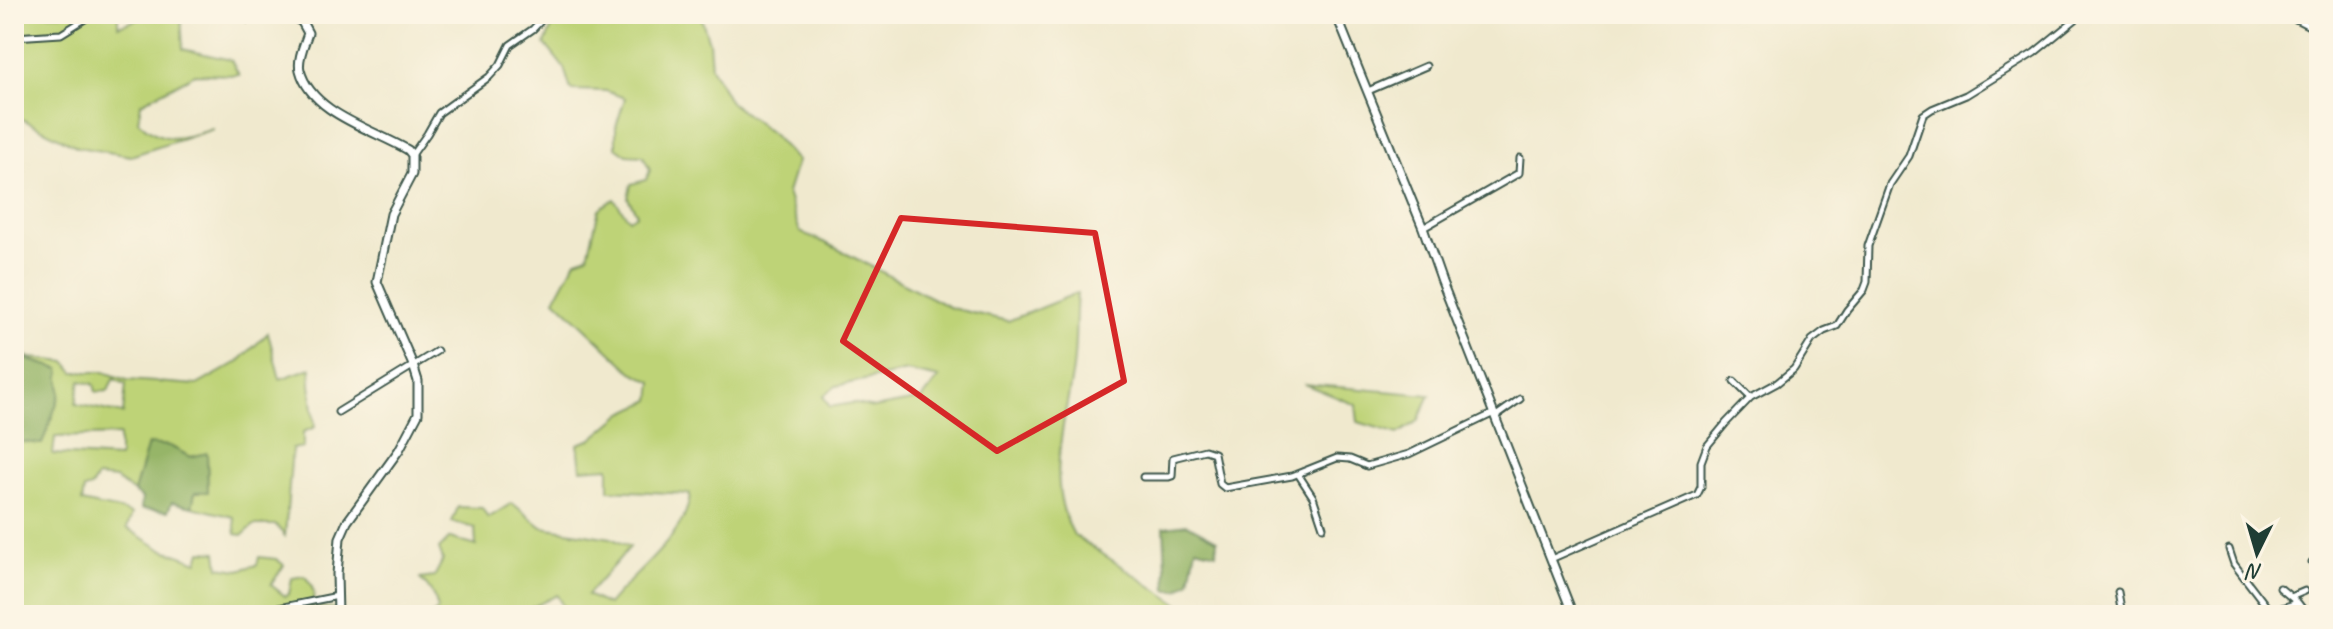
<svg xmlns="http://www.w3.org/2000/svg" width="2333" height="629" viewBox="0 0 2333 629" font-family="Caveat,sans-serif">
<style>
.green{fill:#bed377;stroke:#6e8856;stroke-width:2;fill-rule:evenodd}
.forest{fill:#96b568;stroke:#5a794e;stroke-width:2}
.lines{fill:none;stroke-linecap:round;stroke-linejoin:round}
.street-casing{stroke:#3e574b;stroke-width:9}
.secondary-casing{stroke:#3e574b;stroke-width:11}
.street{stroke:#fff;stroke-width:5}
.secondary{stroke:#fff;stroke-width:7}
.marked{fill:none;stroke:#d62828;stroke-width:6;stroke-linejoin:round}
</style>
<rect width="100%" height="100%" fill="#fcf5e5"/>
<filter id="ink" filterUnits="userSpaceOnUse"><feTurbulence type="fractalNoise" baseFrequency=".0125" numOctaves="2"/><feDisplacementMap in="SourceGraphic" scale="16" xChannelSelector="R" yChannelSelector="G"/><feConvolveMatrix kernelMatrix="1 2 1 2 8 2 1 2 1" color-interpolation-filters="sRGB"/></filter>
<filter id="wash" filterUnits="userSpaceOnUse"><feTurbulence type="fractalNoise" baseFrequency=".006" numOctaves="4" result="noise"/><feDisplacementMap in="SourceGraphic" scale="32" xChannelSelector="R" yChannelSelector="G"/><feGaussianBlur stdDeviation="1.8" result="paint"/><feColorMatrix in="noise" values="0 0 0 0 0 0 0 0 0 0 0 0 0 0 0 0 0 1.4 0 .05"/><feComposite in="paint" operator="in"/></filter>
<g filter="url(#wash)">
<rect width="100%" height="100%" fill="#f0e9ce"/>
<!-- green -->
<path class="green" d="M14 14H118V26L154 14H181L183 49 231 60 239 75 195 74 141 103 138 121C164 146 182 138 213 129L131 156 78 147 14 115Z
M557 14H700L709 42 711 67 730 102 772 134 797 161 787 193 800 232 826 243 951 308 1008 321 1077 293C1075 318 1076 344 1073 369 1065 423 1044 484 1074 535L1186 609 1187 615H567L557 595 517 615H431L438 610C436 597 430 588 420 579L434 577 443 560 439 549 450 538 476 546 475 528 452 522 458 507 482 508 488 518 512 503 542 527 611 538 630 547 587 595 608 605C632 574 688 535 690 494L609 490V467L581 469 578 444 592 439 623 413 651 400 653 382 632 372 555 299 576 260 588 256 599 209 614 199 629 219 637 214 628 198 631 184 646 180 650 170 643 156 627 155 616 147V127L625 98 606 91 571 90 564 68 545 44ZM907 371 939 378 922 399 874 408 853 403 830 407 823 396 836 386Z
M268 333 280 379 311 368 310 384 315 427 303 432V447L292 449 285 536 276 525H254L243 535 236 534 234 517 192 507 195 492H208L207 454 190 457 170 446 148 445 134 492 115 479 97 477 91 487 84 489 82 502C100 507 116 507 132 514L127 528 161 549 198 562 201 551 217 552 219 567 239 570 257 565 259 557 276 559 284 565 271 585 285 596 289 594 292 578 304 576C314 585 315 594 312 607L336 609 337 615H14V441L42 444 60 394V370L14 354V351L31 358 66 362 74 372H104L127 380 197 385 238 362ZM113 379 126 384 123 414 76 404 80 381 94 384 96 392 108 391ZM119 435V458L53 454 55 437Z
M1304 384 1430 395 1418 421 1398 434 1358 422 1356 405Z"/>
<!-- forest -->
<path class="forest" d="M14 356 60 369V394L42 444 14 441Z
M148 444 170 446 190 457 207 453 208 492H195L192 507 172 502 168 511 141 509 142 498 134 492Z
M1187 524 1217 540 1216 553 1196 548 1190 581 1178 590H1167L1164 527Z"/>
</g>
<g filter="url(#ink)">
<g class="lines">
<!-- street casing -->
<g class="street-casing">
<path id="street" d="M236 14C250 26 269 18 285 14
M2286 14 2319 31
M14 37 61 34 93 14
M1368 91 1426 66
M412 155 427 134 439 113 489 77 500 65 510 45 533 29 547 14
M1423 228 1519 173 1520 158
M1734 381 1750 397
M338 412 437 351
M1496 416 1520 399
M1298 474 1313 497 1323 527
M1143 477H1169L1172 476 1173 458 1205 450 1214 453 1220 484 1225 488 1292 476 1337 458 1350 459 1367 466 1409 454 1494 413
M2229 549 2234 564 2270 611
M1551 559 1697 495 1701 487V462L1707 446 1726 423 1751 397 1777 383 1794 369 1812 340 1824 331 1837 326 1847 310 1864 290 1867 282 1868 246 1890 184 1909 156 1923 115 1932 109 1966 95 2034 53 2082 14
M2312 562 2319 573
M2280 588 2298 603 2307 615
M2118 592 2122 615
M2291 597 2305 591
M31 615H39
M244 615 338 596
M2257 615 2298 603"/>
</g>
<!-- secondary casing -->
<g class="secondary-casing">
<path id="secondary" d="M288 14 302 22 308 33C305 43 297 59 300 70 311 113 372 129 408 150L412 155V174L391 214 377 282 413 365 418 381V414L399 450 347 522 340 538 337 574 338 615
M1336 14 1423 228 1442 282 1573 615"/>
</g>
<!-- street -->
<use href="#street" class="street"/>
<!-- secondary -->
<use href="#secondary" class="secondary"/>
</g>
</g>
<!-- marked area -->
<path class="marked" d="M901 218 1095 233 1124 381 997 451 843 341Z"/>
<!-- margin -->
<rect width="2333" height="629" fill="none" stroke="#fcf5e5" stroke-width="48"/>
<!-- north arrow -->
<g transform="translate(2257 553) rotate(185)" stroke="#fcf5e5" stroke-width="6" paint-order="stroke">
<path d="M0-6L14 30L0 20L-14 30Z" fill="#1f3d34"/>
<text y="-12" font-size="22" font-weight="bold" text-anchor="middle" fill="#1f3d34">N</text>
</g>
</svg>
